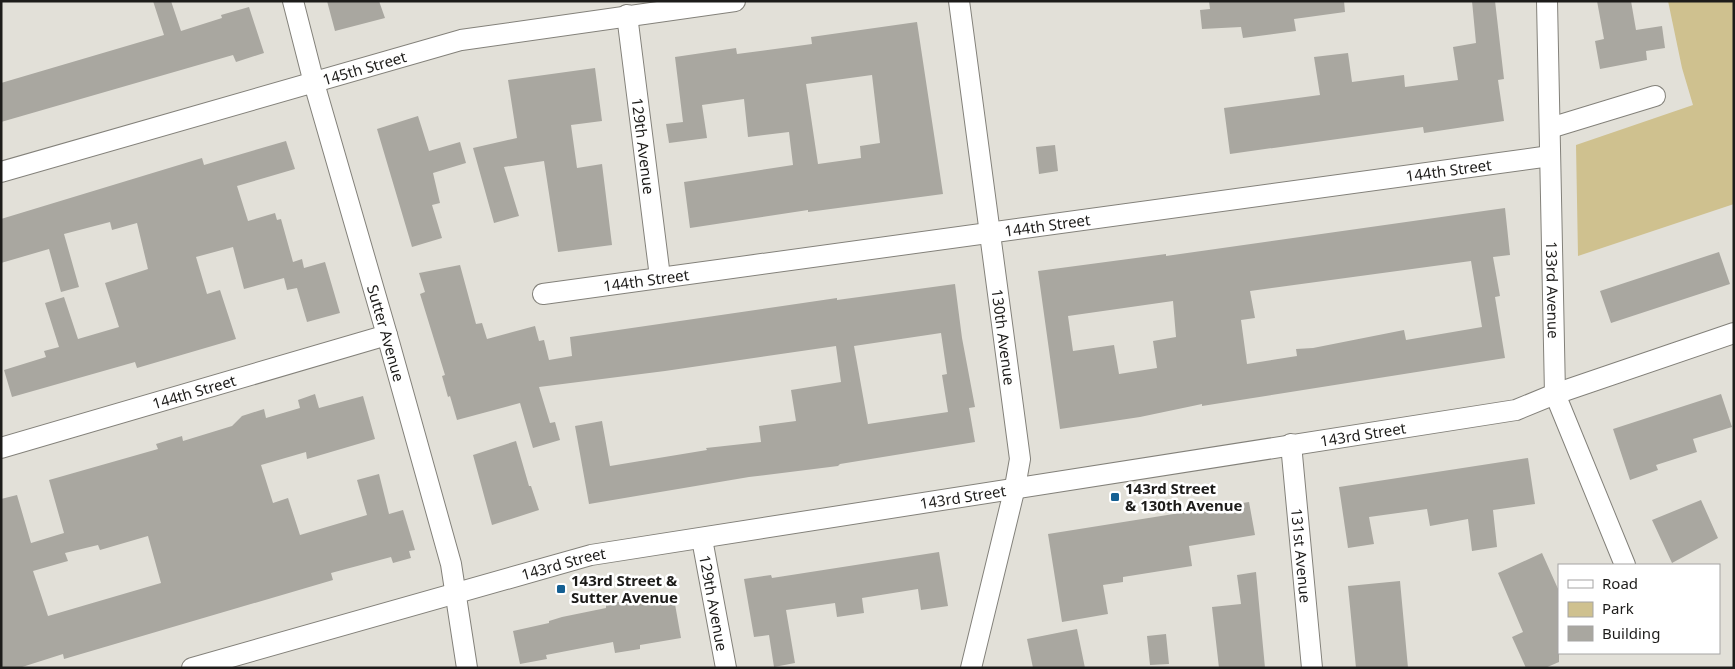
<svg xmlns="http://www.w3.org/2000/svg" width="1735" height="669" viewBox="0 0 1735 669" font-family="'Noto Sans',sans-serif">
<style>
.green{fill:#cfc18f}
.building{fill:#a9a7a0;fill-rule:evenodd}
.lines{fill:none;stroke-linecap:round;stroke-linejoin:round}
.street-casing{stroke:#83817a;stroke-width:22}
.street{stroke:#fff;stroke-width:20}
.poi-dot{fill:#145f92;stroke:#fff;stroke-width:2}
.labels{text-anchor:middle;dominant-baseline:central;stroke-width:5;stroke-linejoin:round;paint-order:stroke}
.street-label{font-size:15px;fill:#1d1c1a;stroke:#fff}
.poi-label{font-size:15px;font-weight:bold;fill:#1d1c1a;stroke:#fff;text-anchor:start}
</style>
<rect width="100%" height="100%" fill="#e2e0d8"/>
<!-- green -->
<path class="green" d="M1668 1H1734V204L1578 256 1576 145 1693 105 1682 68Z"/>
<!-- building -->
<path class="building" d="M153 1H171L181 31 222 18 221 15 249 7 264 53 236 62 233 55 1 122V83L164 35Z
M327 1H379L385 18 335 31Z
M1209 1H1344L1345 12 1294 19 1296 31 1243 38 1241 27 1202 29 1200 10 1210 9Z
M1472 1H1495L1504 79 1498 80 1504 121 1424 133 1423 127 1230 154 1224 108 1320 95 1314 57 1348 53 1352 82 1404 75 1405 87 1458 80 1453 47 1476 43Z
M1597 1H1631L1636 30 1662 26 1665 48 1646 51 1647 60 1600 69 1595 41 1604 39Z
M917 22 943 194 808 212V210L690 228 684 182 793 165 789 132 748 137 744 99 702 105 707 138 669 143 666 124 683 122 675 57 736 48 737 54 812 44 811 37ZM872 75 880 143 860 146 861 158 818 164 806 84Z
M595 68 602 121 571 125 577 168 602 164 612 245 558 252 544 161 504 167 519 216 494 223 473 148 517 138 508 80Z
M418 116 429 151 460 142 466 163 433 173 440 203 432 205 442 238 412 247 377 129Z
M286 141 295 169 237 186 248 221 275 213 277 220 281 219 293 262 302 259 304 268 325 262 340 313 307 322 297 288 287 290 284 278 244 289 233 247 196 257 207 294 220 290 236 339 137 368 135 362 12 397 4 370 46 357 44 351 59 347 45 303 64 297 78 339 119 327 105 283 148 269 137 223 112 230 110 222 64 234 79 287 61 292 49 249 1 263V219L202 158 204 165Z
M1055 145 1058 171 1039 174 1036 147Z
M1505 208 1510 255 1493 257 1500 296 1495 297 1505 358 1202 406V404L1140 417 1060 429 1038 271 1166 254V256ZM1471 261 1482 327 1406 340 1404 330 1313 348 1296 349 1297 356 1247 364 1241 320 1255 318 1250 291ZM1173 301 1176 337 1153 341 1157 368 1119 374 1114 345 1073 351 1068 316Z
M1719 252 1730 284 1611 323 1600 291Z
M460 265 476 324 482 323 487 339 535 326 539 341 544 340 549 360 572 356 570 337 837 298V300L955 284 962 338 975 407 969 408 975 442 840 464 838 466 749 477 589 504 575 426 602 421 610 466 707 450 706 448 761 442 759 426 796 421 791 390 841 382 836 346 665 371 539 387 550 423 555 422 560 440 533 448 520 403 457 420 450 396 448 397 442 376 445 375 420 294 425 292 419 273ZM941 333 947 374 942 375 948 412 868 424 854 346Z
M315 394 319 408 363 396 375 439 307 459 306 452 261 465 273 503 288 498 300 535 367 515 357 480 379 474 389 514 403 510 415 550 409 551 411 558 393 563 391 557 331 573 333 580 64 659 63 654 19 668H1V499L17 495 31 543 64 533 49 480 158 449 156 444 182 436 183 441 232 426 242 416 264 409 266 418 300 408 298 400ZM148 536 161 583 48 616 33 571 68 561 65 553 98 545 100 550Z
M1721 394 1732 427 1693 439 1697 452 1656 465 1658 470 1630 480 1613 429Z
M516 441 529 486H531L539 510 492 525 473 455Z
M1528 458 1535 504 1493 510 1497 547 1472 551 1468 519 1430 526 1427 509 1369 517 1374 544 1348 548 1339 487Z
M1701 500 1718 538 1672 563 1652 520Z
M1249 502 1255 535 1189 546 1192 566 1123 577V582L1103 585 1108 614 1062 622 1048 534Z
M939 552 948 606 921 610 918 589 862 598 864 613 837 617 835 603 786 610 795 663 774 667 769 635 754 637 744 579 771 575 772 578Z
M1542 553 1559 591V662L1545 668H1526L1512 637 1523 632 1498 573Z
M1256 572 1265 668H1219L1212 607 1241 604 1237 575Z
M1400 581 1408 668H1356L1348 586Z
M673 593 681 638 640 645V649L615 653 613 642 546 655 547 659 520 664 513 631 549 623V621L562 617 606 608V604Z
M1077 629 1085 668H1033L1027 639Z
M1166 634 1169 664 1150 665 1147 636Z"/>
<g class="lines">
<!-- street casing -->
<g class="street-casing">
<g id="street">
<path id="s1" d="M293 1 314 83 387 335 451 564 467 668"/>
<path id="s2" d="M959 1 1020 459 1015 487 971 668"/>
<path id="s3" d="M1547 1 1555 394 1625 565"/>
<path id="s4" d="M627 15 660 277"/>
<path d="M1550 128 1655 96"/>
<path id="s5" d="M1 172 461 40 735 1"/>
<path id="s6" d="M543 294 1550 156"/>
<path id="s7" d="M1291 444 1312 668"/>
<path id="s8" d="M1 448 387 335"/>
<path id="s9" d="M702 539 726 668"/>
<path id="s10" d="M192 668 591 555 1516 410 1555 394 1734 333"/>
</g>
</g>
<!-- street -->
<use href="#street" class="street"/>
</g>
<!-- markers -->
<g class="poi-dot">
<rect x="1110" y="492" width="10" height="10" rx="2.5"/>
<rect x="556" y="584" width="10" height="10" rx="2.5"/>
</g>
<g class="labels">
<!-- street labels -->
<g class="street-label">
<text stroke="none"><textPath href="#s5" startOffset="378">145th Street</textPath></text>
<text stroke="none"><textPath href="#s4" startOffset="132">129th Avenue</textPath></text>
<text stroke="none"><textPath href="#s6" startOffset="914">144th Street</textPath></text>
<text stroke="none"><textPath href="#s6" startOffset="509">144th Street</textPath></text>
<text stroke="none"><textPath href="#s6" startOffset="104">144th Street</textPath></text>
<text stroke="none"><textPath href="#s3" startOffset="289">133rd Avenue</textPath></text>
<text stroke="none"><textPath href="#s1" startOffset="345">Sutter Avenue</textPath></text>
<text stroke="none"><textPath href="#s2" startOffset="339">130th Avenue</textPath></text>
<text stroke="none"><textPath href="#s8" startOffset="201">144th Street</textPath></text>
<text stroke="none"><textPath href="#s10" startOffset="1196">143rd Street</textPath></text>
<text stroke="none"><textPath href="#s10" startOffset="791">143rd Street</textPath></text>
<text stroke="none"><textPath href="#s7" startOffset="112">131st Avenue</textPath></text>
<text stroke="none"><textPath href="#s10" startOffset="386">143rd Street</textPath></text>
<text stroke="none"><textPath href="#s9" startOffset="65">129th Avenue</textPath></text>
</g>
<!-- poi labels -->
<g class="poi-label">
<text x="1125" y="488">143rd Street<tspan x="1125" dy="17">&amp; 130th Avenue</tspan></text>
<text x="571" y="580">143rd Street &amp;<tspan x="571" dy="17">Sutter Avenue</tspan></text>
</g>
</g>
<!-- border -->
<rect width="1735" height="669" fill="none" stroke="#1d1c1a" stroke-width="5"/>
<!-- legend -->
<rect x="1558" y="564" width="162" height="90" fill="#ffffff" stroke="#a5a4a3"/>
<rect x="1568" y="580" width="25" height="8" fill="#ffffff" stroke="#a5a4a3"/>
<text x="1602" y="589" font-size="15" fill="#1d1c1a">Road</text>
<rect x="1568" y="602" width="25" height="15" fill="#cfc18f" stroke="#a5a4a3"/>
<text x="1602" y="614" font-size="15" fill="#1d1c1a">Park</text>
<rect x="1568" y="626" width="25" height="15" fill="#a9a7a0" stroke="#a5a4a3"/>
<text x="1602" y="639" font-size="15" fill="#1d1c1a">Building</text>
</svg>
